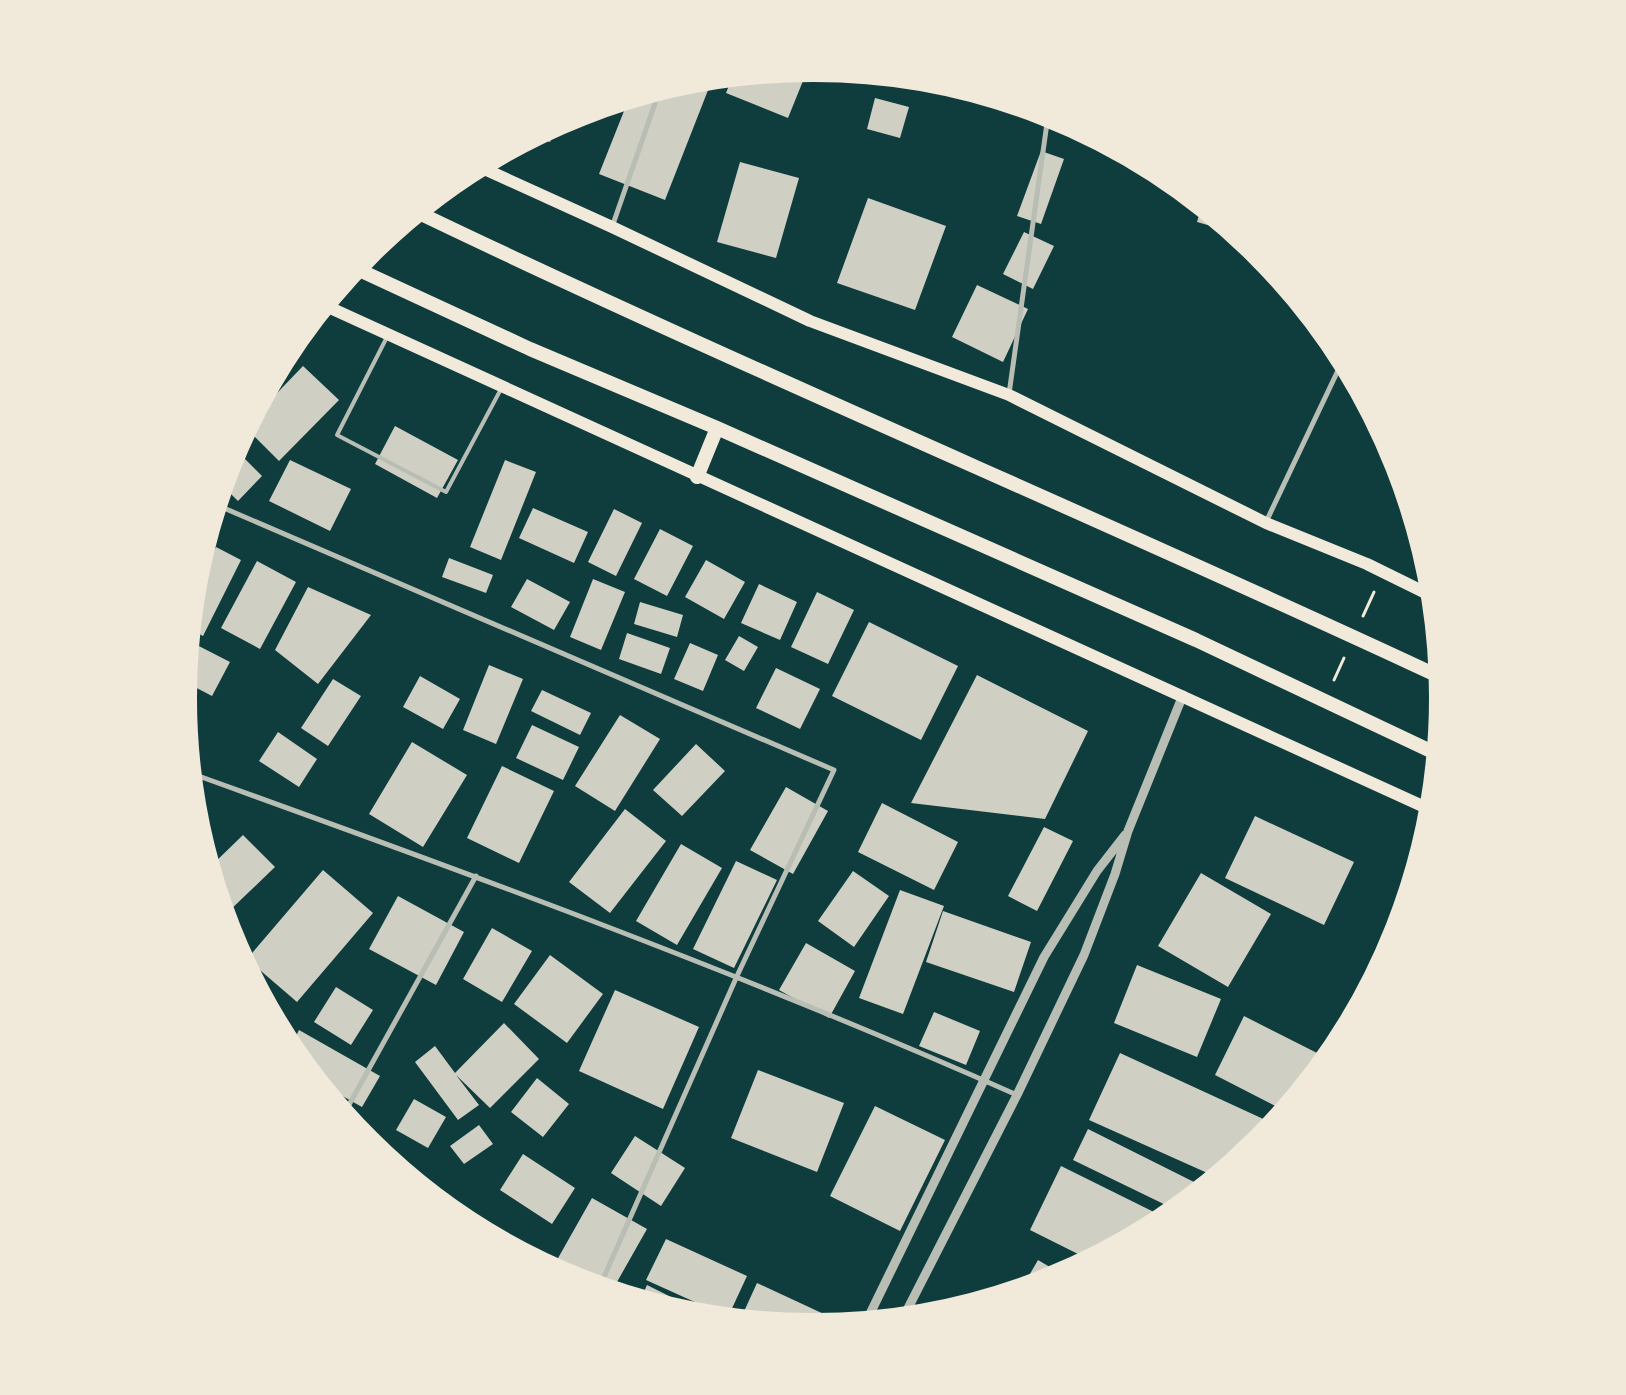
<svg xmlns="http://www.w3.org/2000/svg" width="1626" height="1395" viewBox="0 0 1626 1395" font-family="'Open Sans',sans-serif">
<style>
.building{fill:#cfcfc3}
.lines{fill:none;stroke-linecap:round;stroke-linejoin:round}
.path{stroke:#f1e9da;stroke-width:3}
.service{stroke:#b8beb3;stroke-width:4}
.minor{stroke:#b8beb3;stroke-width:5}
.tertiary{stroke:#b8beb3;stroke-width:9}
.primary{stroke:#f1e9da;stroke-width:12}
.trunk{stroke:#f1e9da;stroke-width:14}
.rim{fill:none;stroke:#f1e9da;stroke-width:6}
</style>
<rect width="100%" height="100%" fill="#0f3d3e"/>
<!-- building -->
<path class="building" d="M807 71 788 118 726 93 732 78Z
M886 77 911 80 910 85 886 81Z
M712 80 665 200 599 174 628 101 691 82Z
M875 98 909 107 900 138 867 129Z
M556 127 550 142 537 137Z
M1041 151 1064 159 1041 224 1017 216Z
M740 162 799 178 776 258 717 242Z
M868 198 946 226 915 310 837 283Z
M1201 208 1229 231 1197 222Z
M1024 232 1054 246 1033 289 1003 274Z
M977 285 1028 309 1003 362 952 337Z
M303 366 339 400 279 461 248 430 255 416Z
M395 426 458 460 437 498 375 464Z
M237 451 262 476 238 501 224 487Z
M290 460 351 489 330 531 269 501Z
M505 460 536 472 501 560 470 547Z
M533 508 588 532 574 563 519 538Z
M614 509 642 523 616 576 588 562Z
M660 529 693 546 667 596 634 579Z
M216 547 241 560 203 636 192 630 197 585Z
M449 558 493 575 486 593 442 577Z
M706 560 745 582 724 619 685 597Z
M257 561 296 582 260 649 221 628Z
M527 579 570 602 554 630 511 607Z
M593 579 625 592 601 650 570 637Z
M759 584 797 602 780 640 741 623Z
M308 587 371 615 318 684 275 650Z
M817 592 854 610 828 664 791 647Z
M640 602 683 615 677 637 634 624Z
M869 622 958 666 921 740 832 696Z
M627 633 670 648 661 674 619 659Z
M739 636 758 647 744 671 725 660Z
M191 642 230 662 212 696 187 683Z
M690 643 718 655 703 691 674 679Z
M489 665 523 679 496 744 463 730Z
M776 668 820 689 800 729 756 708Z
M977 675 1088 731 1045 819 911 803Z
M420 676 460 699 443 729 403 707Z
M333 679 361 696 328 746 301 728Z
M542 690 591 713 580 735 531 711Z
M620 715 660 739 615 811 575 786Z
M532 725 579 747 563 780 516 758Z
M278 732 317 759 299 787 259 761Z
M412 742 467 775 423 847 369 814Z
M696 744 725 771 682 816 653 790Z
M502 766 554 791 519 863 467 838Z
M786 787 828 811 793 874 750 850Z
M882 803 958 842 934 890 858 852Z
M625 809 666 841 610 913 569 882Z
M1255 816 1354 862 1324 925 1225 878Z
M1044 827 1073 841 1037 911 1008 896Z
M243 835 275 867 226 914 211 866Z
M681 844 722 868 677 945 636 921Z
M736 861 777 880 734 968 693 949Z
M323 870 373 913 297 1002 247 959Z
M853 871 889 896 854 947 818 921Z
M1201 873 1271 914 1228 987 1158 946Z
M900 890 944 906 903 1014 859 998Z
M398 896 464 932 436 985 369 949Z
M943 911 1031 942 1014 992 926 962Z
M492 928 532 951 502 1002 463 979Z
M806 943 855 971 829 1018 779 990Z
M550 955 603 994 567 1043 514 1004Z
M1137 965 1221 999 1197 1057 1114 1023Z
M336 987 373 1010 351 1045 314 1022Z
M615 990 699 1027 663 1109 579 1071Z
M934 1012 980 1031 966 1065 919 1046Z
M1244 1016 1325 1057 1283 1110 1215 1075Z
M504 1023 539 1059 490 1108 456 1075 479 1105 458 1120 415 1062 435 1046 455 1073Z
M299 1030 380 1076 362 1107 323 1085 291 1046Z
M1120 1053 1272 1123 1257 1141 1214 1176 1089 1120Z
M758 1070 844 1103 817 1172 731 1138Z
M537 1078 569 1104 543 1137 511 1112Z
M414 1099 446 1117 428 1148 396 1130Z
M875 1106 945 1140 900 1231 830 1196Z
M479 1125 493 1144 464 1164 450 1146Z
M1088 1129 1202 1186 1174 1209 1073 1160Z
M635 1136 685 1168 661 1206 611 1173Z
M523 1154 575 1188 552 1224 500 1190Z
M404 1164 475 1222 473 1224 464 1219 401 1167Z
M1061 1166 1164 1217 1088 1259 1030 1230Z
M592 1198 647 1229 613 1289 573 1277 553 1267Z
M666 1239 747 1276 728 1317 646 1280Z
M1038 1260 1060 1273 1023 1286Z
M757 1283 841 1322 813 1325 741 1318Z
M647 1285 705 1314 690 1313 641 1298Z"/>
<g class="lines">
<!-- path -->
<path class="path" d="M1363 616 1374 592
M1334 680 1344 658"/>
<!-- service -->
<path class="service" d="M387 337 337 435 446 492 501 389"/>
<!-- minor -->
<path class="minor" d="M612 227 659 92
M1009 394 1048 116
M219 506 834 770 737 976 600 1286
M1266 522 1342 362
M193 774C471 874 747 975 1017 1095
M345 1112 476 876"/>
<!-- tertiary -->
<path class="tertiary" d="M904 1316 1017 1095 1084 955 1115 874 1128 831 1183 695
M867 1320 1044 957 1097 871 1125 835"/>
<!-- primary -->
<path class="primary" d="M480 167 612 227 810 321 1009 395 1266 523 1367 564 1430 595
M326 306C694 475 1063 639 1429 809"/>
<!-- trunk -->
<path class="trunk" d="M419 213C755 374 1100 518 1438 676
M357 269 530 349 717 428 1196 640 1435 753
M697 477 717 428"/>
</g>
<!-- crop -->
<path d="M0 0H1626V1395H0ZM812 79H814A618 618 0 0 1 1432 697V698A618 618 0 0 1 814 1316H812A618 618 0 0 1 194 698V697A618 618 0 0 1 812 79Z" fill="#f1e9da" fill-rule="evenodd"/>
<path class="rim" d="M812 79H814A618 618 0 0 1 1432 697V698A618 618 0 0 1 814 1316H812A618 618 0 0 1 194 698V697A618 618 0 0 1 812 79Z"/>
</svg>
